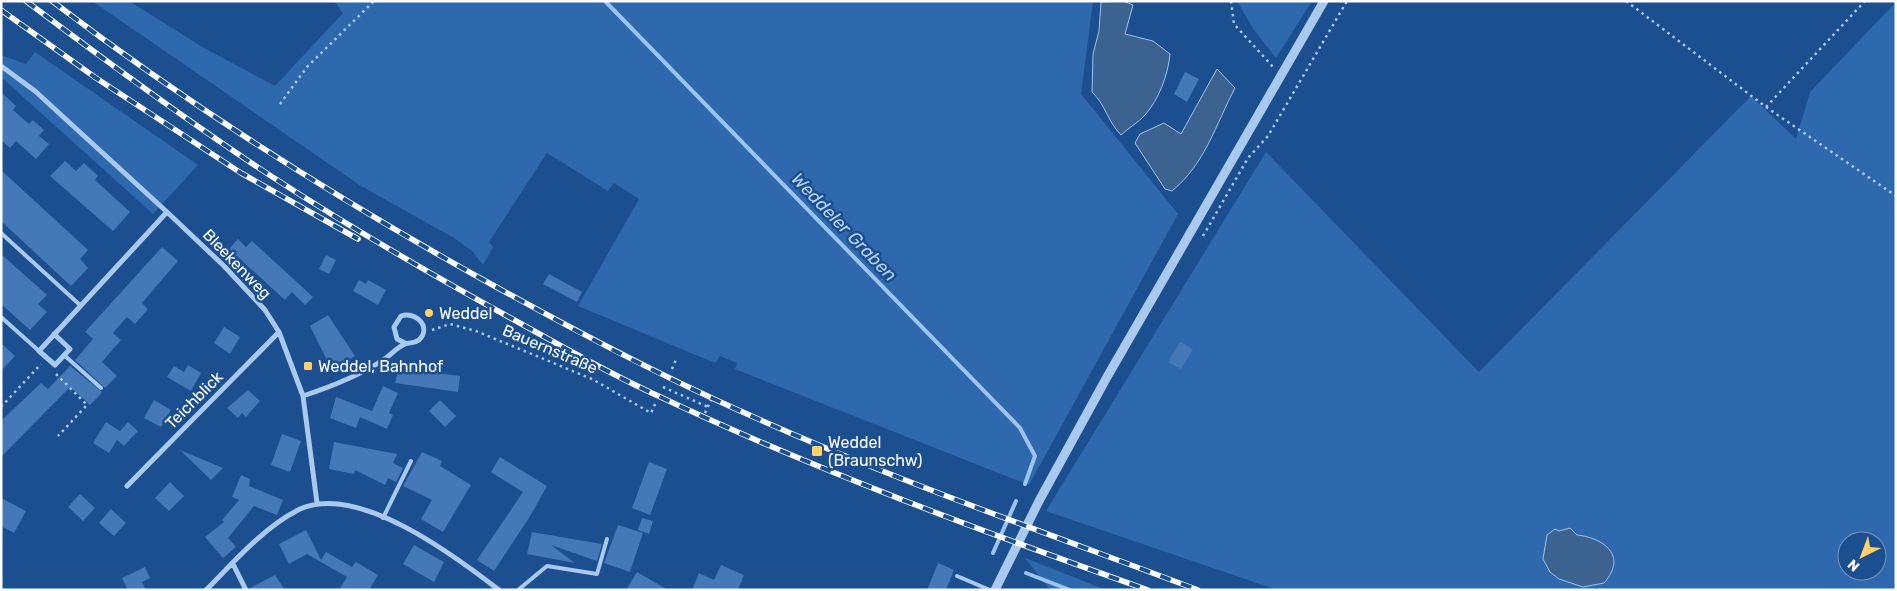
<svg xmlns="http://www.w3.org/2000/svg" width="1897" height="591" viewBox="0 0 1897 591" font-family="Rubik,sans-serif">
<style>
.green{fill:#2e69ad;fill-rule:evenodd}
.water{fill:#3c6290;stroke:#9cc4f0}
.lines{fill:none;stroke-linecap:round;stroke-linejoin:round}
.stream{stroke:#9cc4f0;stroke-width:4}
.building{fill:#4478b7}
.path{stroke:#a9c9ee;stroke-width:2.5;stroke-dasharray:2.5 4;stroke-linecap:butt}
.service{stroke:#a9c9ee;stroke-width:4}
.minor{stroke:#a9c9ee;stroke-width:5}
.tertiary{stroke:#a9c9ee;stroke-width:9}
.rail-casing{stroke:#fff;stroke-width:5.5}
.rail{stroke:#1b4f8f;stroke-width:4;stroke-dasharray:11;stroke-linecap:butt}
.poi-dot{fill:#ffd166;stroke:#1b4f8f;stroke-width:2}
.labels{text-anchor:middle;dominant-baseline:central;stroke-width:5;stroke-linejoin:round;paint-order:stroke}
.street-label{font-size:16px;fill:#fff;stroke:#1b4f8f}
.poi-label{font-size:16px;fill:#fff;stroke:#1b4f8f;text-anchor:start}
.water-label{font-size:18px;font-style:italic;fill:#b5d3f5;stroke:#1b4f8f}
</style>
<rect width="100%" height="100%" fill="#1b4f8f"/>
<!-- green -->
<path class="green" d="M92 1H129L204 48 275 86 343 13 334 1H1093L1081 94 1178 214 1029 485 735 369 737 363 720 356 715 363 578 306 639 199 614 183 608 191 547 153 489 242 493 247 483 265 472 251 454 238 361 186Z
M1237 1H1312L1276 58 1254 30Z
M1896 2V590H1277L1046 511 1266 152 1479 372 1751 96 1796 139 1810 92ZM1847 541H1877V571H1847Z
M35 52 198 165 153 214 1 77V55L26 64Z
M1025 558 1106 590H1050Z"/>
<!-- water -->
<path class="water" d="M1123 1 1133 5 1125 34 1153 41 1170 54C1168 75 1159 99 1145 115 1138 123 1128 128 1121 135 1108 122 1105 104 1092 92L1093 54 1099 31 1101 2Z
M1217 69 1235 88C1216 124 1205 164 1172 191L1165 189 1135 143 1140 134 1164 123 1181 134Z
M1570 528 1577 535C1604 538 1628 556 1604 583L1583 587 1559 579 1550 572 1543 559 1547 535 1555 529 1559 531Z"/>
<g class="lines">
<!-- stream -->
<path class="stream" d="M605 1 1020 428 1035 456 1025 484
M993 553 1016 501
M1026 573 1070 590"/>
</g>
<!-- building -->
<path class="building" d="M1185 72 1199 79 1187 102 1174 94Z
M1 92 16 106 13 110 29 124 33 120 44 130 39 136 49 144 36 159 16 141 10 148 1 140Z
M65 161 76 171 84 163 98 176 95 180 130 212 113 231 50 176Z
M1 170 88 250 80 259 88 268 71 286 1 221Z
M238 239 246 247 252 241 313 297 305 305 292 292 285 300 229 249Z
M162 247 178 261 142 303 148 309 135 324 127 317 113 333 121 340 102 362 117 376 105 388 75 360 93 339 85 332Z
M1 254 47 295 38 304 47 312 30 330 1 304Z
M326 255 336 260 329 274 319 269Z
M549 274 582 292 577 302 543 284Z
M359 280 366 284 368 280 386 290 378 305 353 291Z
M328 315 355 356 332 370 310 326Z
M224 327 240 337 230 354 214 343Z
M1180 342 1193 349 1181 369 1168 362Z
M1 343 15 356 1 371Z
M405 364 420 367 419 371 460 376 458 392 395 383 398 371 403 372Z
M188 365 201 373 191 391 167 377 174 366 184 372Z
M70 366 102 392 98 397 90 405 70 387 1 457V421L41 383 48 389Z
M383 386 398 393 389 413 393 415 387 429 360 417 356 428 330 418 336 397 372 411Z
M248 390 260 401 246 417 242 413 238 418 227 408Z
M154 400 171 410 161 427 144 418Z
M440 400 456 416 445 427 429 411Z
M106 422 120 431 128 422 138 431 124 446 117 440 109 453 93 443Z
M282 434 301 441 290 472 271 465Z
M334 442 397 454 393 463 403 468 396 482 388 478 385 485 355 470 354 474 329 469Z
M180 450 223 468 211 480Z
M422 452 442 461 440 466 471 485 443 532 421 519 432 500 403 486Z
M500 457 547 486 529 518 494 571 477 560 523 492 491 472Z
M649 462 667 469 650 515 632 508Z
M241 475 250 479 249 486 283 500 277 515 254 506 228 538 236 547 223 558 205 537 224 522 222 520 239 500 232 497Z
M170 482 184 496 169 511 155 498Z
M80 494 95 508 83 521 68 507Z
M1 498 26 511 14 533 1 526Z
M111 509 126 523 114 536 99 523Z
M642 518 653 521 649 534 638 530Z
M618 525 643 533 630 572 604 563Z
M306 530 321 560 326 552 352 567 356 562 378 575 369 590H339L347 577 307 554 289 564 279 544Z
M532 532 602 544 597 561 551 545 575 563 527 554Z
M414 545 444 562 434 582 403 564Z
M938 563 954 570 946 590H927Z
M721 565 744 575 738 590H692L699 573 714 580Z
M145 567 150 578 142 582 146 590H128L122 578Z
M637 572 668 590H626Z
M275 575 285 590H250V588Z"/>
<g class="lines">
<!-- path -->
<path class="path" d="M1231 1 1234 24 1274 68
M1626 1 1766 107 1896 196
M280 104 307 67 374 1
M1766 107 1865 1
M1203 236 1248 158 1268 136 1347 1
M432 330 450 324 476 331 592 379 651 413 656 402
M672 369 677 357
M56 374 87 405 58 436
M663 387 708 407
M1 407 41 364
M705 413 711 400"/>
<!-- service -->
<path class="service" d="M1 233 80 305
M1 317 39 351
M64 355 101 388
M383 518 411 461
M957 576 990 590
M518 590 547 566 597 574 607 539"/>
<!-- minor -->
<path class="minor" d="M1 66 35 91 167 212 224 266 265 310 279 332 303 396 317 503
M54 334 70 349 55 365 39 351 167 212
M303 396C330 387 359 376 383 360 390 356 397 347 405 344 410 342 414 344 419 340 432 327 416 311 401 316L394 327 397 339 405 343
M127 486 279 332
M233 564 246 590
M206 590C234 562 263 528 298 510 356 481 455 556 499 590"/>
<!-- tertiary -->
<path class="tertiary" d="M995 590 1039 501 1107 377 1324 1"/>
<!-- rail casing -->
<g class="rail-casing">
<path id="rail" d="M26 1C106 61 187 121 271 176 348 226 427 272 507 316 556 343 604 371 654 394 815 470 981 531 1148 590
M52 1C190 106 337 199 489 283 563 324 637 364 714 399 871 472 1036 529 1198 590
M1 10 96 78 241 173 358 239"/>
</g>
<!-- rail -->
<use href="#rail" class="rail"/>
</g>
<!-- markers -->
<g class="poi-dot">
<circle cx="429" cy="313" r="5"/>
<rect x="303" y="361" width="10" height="10" rx="2.5"/>
<rect x="811" y="445" width="12" height="12" rx="2.5"/>
</g>
<g class="labels">
<!-- street labels -->
<g class="street-label">
<text transform="translate(237 264) rotate(46)">Bleekenweg</text>
<text transform="translate(550 349) rotate(23)">Bauernstraße</text>
<text transform="translate(194 400) rotate(-45)">Teichblick</text>
</g>
<!-- poi labels -->
<g class="poi-label">
<text x="439" y="313">Weddel</text>
<text x="318" y="366">Weddel, Bahnhof</text>
<text x="828" y="442">Weddel<tspan x="828" dy="18">(Braunschw)</tspan></text>
</g>
<!-- water labels -->
<g class="water-label">
<text transform="translate(844 227) rotate(46)">Weddeler Graben</text>
</g>
</g>
<!-- border -->
<rect width="1897" height="591" fill="none" stroke="#ffffff" stroke-width="5"/>
<!-- north arrow -->
<g transform="translate(1862 556) rotate(222)"><circle r="24" fill="#1b4f8f" stroke="#7695bc"/>
<path d="M0-4L9 19L0 12L-9 19Z" fill="#ffd166"/>
<text y="-8" font-size="14" font-weight="bold" text-anchor="middle" fill="#ffffff">N</text>
</g>
</svg>
